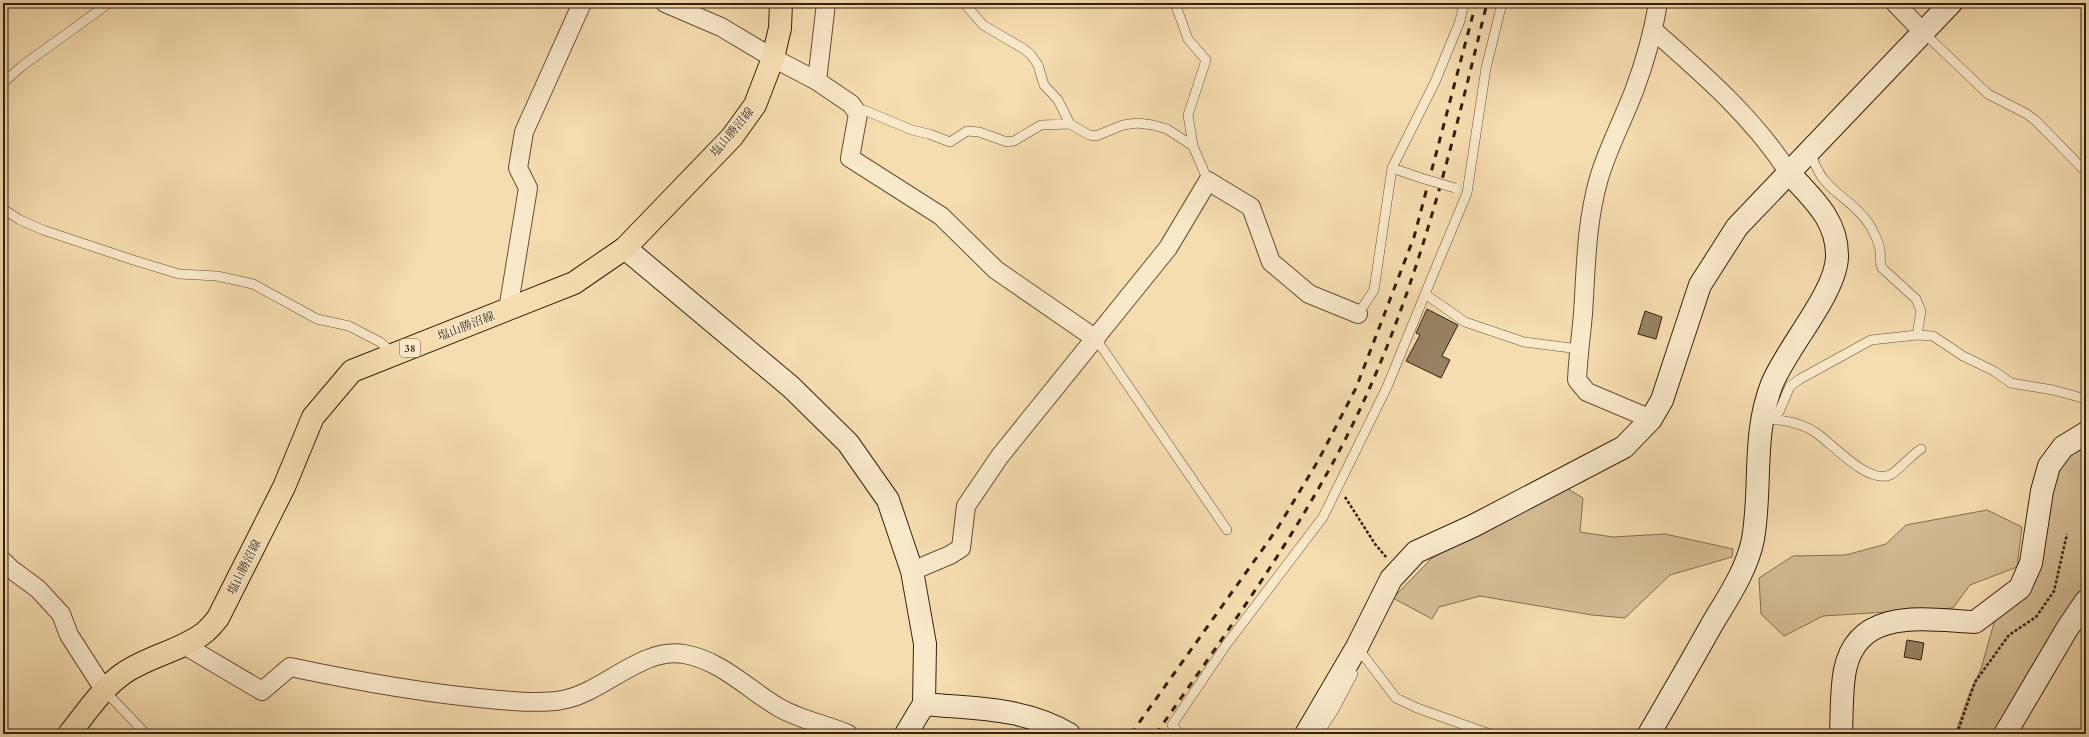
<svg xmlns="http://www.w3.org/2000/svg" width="2089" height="737" viewBox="0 0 2089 737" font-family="Cardo,'Noto Serif JP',serif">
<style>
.green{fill:#d5bd94;stroke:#846e52}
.building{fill:#988263;stroke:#331f11}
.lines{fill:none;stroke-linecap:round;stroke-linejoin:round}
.lane-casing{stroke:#644e38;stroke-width:10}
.street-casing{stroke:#644e38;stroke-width:20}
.secondary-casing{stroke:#331f11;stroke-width:24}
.primary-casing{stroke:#331f11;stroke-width:24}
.path{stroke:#331f11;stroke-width:2.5;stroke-dasharray:3 2;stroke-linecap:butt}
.lane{stroke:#f9e9cb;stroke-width:9}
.street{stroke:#f9e9cb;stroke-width:18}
.secondary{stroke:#f9e9cb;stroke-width:22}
.primary{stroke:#f6ddaf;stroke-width:22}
.rail{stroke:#331f11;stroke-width:3;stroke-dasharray:7 7;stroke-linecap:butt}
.lane-bridge-casing{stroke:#644e38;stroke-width:10;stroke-linecap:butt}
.lane-bridge{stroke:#f9e9cb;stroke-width:9}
.labels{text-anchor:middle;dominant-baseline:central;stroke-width:3;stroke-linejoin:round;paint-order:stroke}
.shield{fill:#f9e9cb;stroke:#6e5c49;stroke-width:1}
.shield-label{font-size:11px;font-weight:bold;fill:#331f11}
.street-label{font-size:12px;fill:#331f11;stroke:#f9e9cb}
</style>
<rect width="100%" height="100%" fill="#f6ddaf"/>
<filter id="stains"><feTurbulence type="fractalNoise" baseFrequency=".005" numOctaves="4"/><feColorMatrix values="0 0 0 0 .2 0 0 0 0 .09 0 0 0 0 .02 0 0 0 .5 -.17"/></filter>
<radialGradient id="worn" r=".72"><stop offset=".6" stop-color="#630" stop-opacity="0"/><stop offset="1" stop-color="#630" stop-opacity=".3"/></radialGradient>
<!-- green -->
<path class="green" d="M2086 433V600L2005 734H1955L1970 692 1981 669 1999 605 2020 588 2042 491Z
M1568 489 1583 498 1580 532 1613 537 1665 534 1733 549 1732 557 1670 575 1625 618 1592 615 1480 596 1439 607 1432 619 1393 598 1432 558 1529 506Z
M1987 510 2022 527 2017 567 1970 585 1953 608 1823 616 1784 636 1761 614 1759 578 1793 556 1846 555 1886 544 1906 525Z"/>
<!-- building -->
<path class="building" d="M1427 309 1458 325 1442 356 1450 360 1441 378 1406 361 1420 335 1416 333Z
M1645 311 1662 317 1656 339 1638 334Z
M1907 640 1924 643 1921 660 1904 657Z"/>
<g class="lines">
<!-- lane casing -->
<g class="lane-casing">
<path id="lane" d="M964 3 983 25 1024 49 1031 55 1038 65 1044 85 1058 100 1070 124
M1175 3 1188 39 1206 60 1188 115 1193 146 1208 181
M1502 3 1486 68 1467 193 1425 294 1465 322 1524 342 1579 349
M1924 33 1988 94 2027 114 2036 121 2086 172
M3 83 22 66 109 3
M855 110H864L912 130 929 134 950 142 967 131 979 132 1007 142 1014 141 1041 125 1070 124 1089 135 1096 136 1123 125 1137 123 1153 125 1167 129 1193 146
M1811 152C1821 193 1849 194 1869 224 1873 230 1879 243 1880 250 1881 257 1879 261 1882 268L1916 299 1921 311 1917 335
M1392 168 1421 178
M3 209 20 220 43 230 133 260 179 274 217 276 253 284 317 319 349 326 380 342 393 353
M1358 314 1374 290 1392 168 1435 82 1460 21 1464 3
M1096 339 1227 530
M1765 418 1779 412 1790 386 1800 379 1871 340 1917 335 1933 336 1963 356 1994 371 2011 383 2053 390 2086 399
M1765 419C1783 420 1799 422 1815 432 1834 445 1867 484 1890 475 1898 471 1911 455 1921 449
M1357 647 1396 698 1417 708 1490 734
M105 691 146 734
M1180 734 1172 725 1226 645 1323 517 1387 387 1425 294
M1318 734 1334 710 1353 674"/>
</g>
<!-- street casing -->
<g class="street-casing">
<path id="street" d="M665 3 721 27 773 58 817 81 826 3
M1895 3 1924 33
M1653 30C1703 74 1753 117 1789 173
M817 81 851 104 858 114 850 158 941 216 996 270 1096 339
M508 310 528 188 518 168 524 132 582 3
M1651 419 1587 392 1577 380C1578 358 1581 336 1583 314 1586 268 1586 223 1599 178 1608 148 1623 120 1634 91 1645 62 1653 33 1658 3
M3 561 11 569 38 589 61 614 69 635 105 691
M912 571 950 555 961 548 966 506 1000 456 1168 248 1208 181 1251 207 1271 262 1309 294 1358 314
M184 645 262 691 290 667C356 681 422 693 489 699 509 701 542 704 562 700 603 693 641 647 684 654 720 660 748 689 778 707 800 720 825 724 848 734"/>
</g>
<!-- secondary casing -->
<g class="secondary-casing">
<path id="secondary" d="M625 248 791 387 848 443 888 500 912 571 925 644 924 704
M906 734 924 704C975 709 1023 707 1069 734
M1306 734 1357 647 1391 579 1416 552 1473 526 1624 447 1651 419 1662 400 1700 285 1737 227 1951 3
M1649 734C1670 698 1691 662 1711 626 1727 599 1747 570 1753 539 1762 487 1752 434 1772 384 1787 347 1836 293 1837 257 1838 220 1812 198 1789 173
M1841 734C1842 713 1841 691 1845 670 1858 606 1927 620 1975 622L2020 588 2031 563 2042 491 2049 466 2063 447 2086 433
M2005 734 2067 629 2086 601"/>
</g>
<!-- primary casing -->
<g class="primary-casing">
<path id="primary" d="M69 734C86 713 102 688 124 673 149 656 180 651 204 633 209 629 214 623 218 618L284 487 313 417 352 371 574 283 625 248 732 137 755 105 773 58 780 28 781 3"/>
</g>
<!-- path -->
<path class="path" d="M1345 497 1375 544 1386 557
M1957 734 1975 682 2009 635 2036 617 2054 591 2067 534"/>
<!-- lane -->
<use href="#lane" class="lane"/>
<!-- street -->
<use href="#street" class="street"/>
<!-- secondary -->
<use href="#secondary" class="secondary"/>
<!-- primary -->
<use href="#primary" class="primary"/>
<!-- rail -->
<path class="rail" d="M1131 734 1277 529 1318 461 1356 388 1414 237 1476 3
M1156 734C1216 647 1279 561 1330 468 1410 324 1448 162 1487 3"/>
<!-- lane-bridge casing -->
<g class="lane-bridge-casing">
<path id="lane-bridge" d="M1421 178 1455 188"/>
</g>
<!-- lane-bridge -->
<use href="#lane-bridge" class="lane-bridge"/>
</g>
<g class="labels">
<!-- shield labels -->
<rect class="shield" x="400" y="339" width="20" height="18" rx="3"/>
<g class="shield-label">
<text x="410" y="348">38</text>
</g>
<!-- street labels -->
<g class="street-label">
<text transform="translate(732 132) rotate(-50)">塩山勝沼線</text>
<text transform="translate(466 326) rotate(-21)">塩山勝沼線</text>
<text transform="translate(244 567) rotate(-63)">塩山勝沼線</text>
</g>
</g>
<!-- margin -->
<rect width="2089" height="737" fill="none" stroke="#f6ddaf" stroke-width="16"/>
<rect x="4" y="4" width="2081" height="729" fill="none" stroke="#331f11" stroke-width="2"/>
<rect x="8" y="8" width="2073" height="721" fill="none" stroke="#331f11"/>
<rect width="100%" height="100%" filter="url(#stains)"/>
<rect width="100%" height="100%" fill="url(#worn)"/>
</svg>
